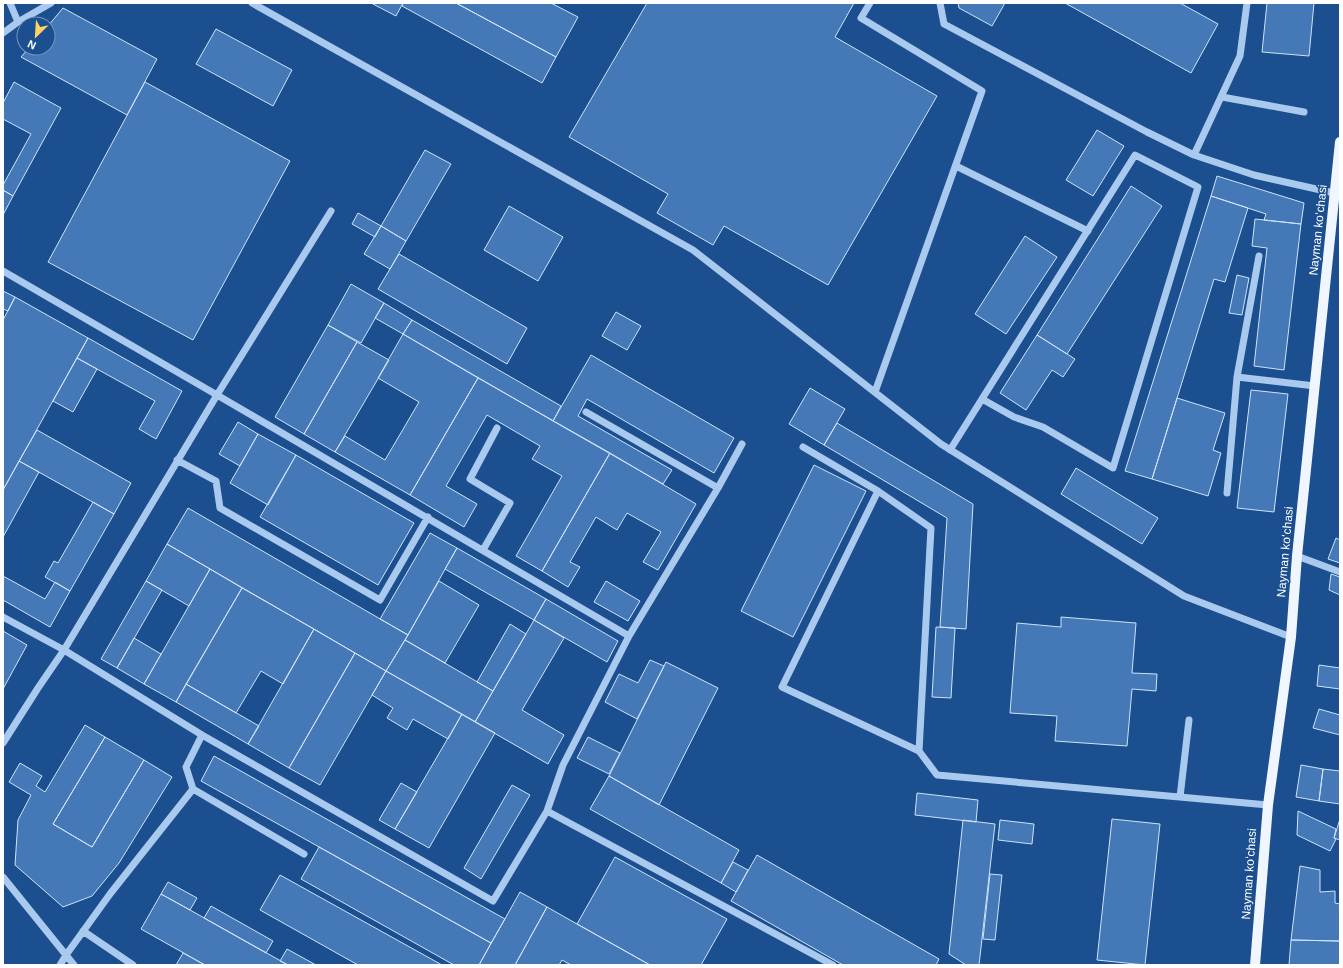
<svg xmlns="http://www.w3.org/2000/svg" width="1343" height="968" viewBox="0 0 1343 968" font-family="Helvetica,sans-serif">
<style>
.building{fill:#4478b7;stroke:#cfe3fa}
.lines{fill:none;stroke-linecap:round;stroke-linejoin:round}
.minor{stroke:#a9c9ee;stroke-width:7}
.major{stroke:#f0f6ff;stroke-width:10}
.labels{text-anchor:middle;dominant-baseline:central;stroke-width:3.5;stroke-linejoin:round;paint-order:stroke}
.street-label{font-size:12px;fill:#fff;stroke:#1b4f8f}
</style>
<rect width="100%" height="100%" fill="#1b4f8f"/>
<!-- building -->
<path class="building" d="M371 3H403L396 16Z
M403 3H456L556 57 542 83 402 6Z
M456 3H551L578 17 556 57Z
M647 3H854L835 37 937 96 828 285 724 226 713 245 657 213 668 194 569 137Z
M958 3H1005L992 26 959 8Z
M1065 3H1180L1218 24 1191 73Z
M1267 3H1314L1309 56 1262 52Z
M63 8 157 59 127 115 21 57 29 48H48V26Z
M216 29 292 70 273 106 196 64Z
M14 82 61 108 13 196 3 190V185L31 134 3 119V103Z
M145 82 290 161 193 340 48 262Z
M1097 130 1124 146 1093 196 1066 180Z
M425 150 451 164 406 241 381 226Z
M1217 176 1304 203 1301 224 1264 220 1266 214 1211 196Z
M1131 186 1162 206 1067 354 1037 335Z
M3 190 13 196 3 215Z
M1211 196 1248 208 1225 282 1214 279 1152 479 1125 471Z
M509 206 563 237 538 281 484 250Z
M358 213 381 226 375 237 352 224Z
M1255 219 1301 224 1284 370 1254 366 1267 248 1252 246Z
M381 226 406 241 390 269 364 254Z
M1025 236 1057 257 1006 334 975 314Z
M399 254 527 328 507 364 378 289Z
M1237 275 1249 278 1242 315 1229 313Z
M351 284 384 303 361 343 328 325Z
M3 291 15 297 8 311 3 309Z
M15 297 88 338 3 490V320Z
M384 303 412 320 403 334 375 318Z
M616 312 641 326 627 350 602 336Z
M412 320 561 406 553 421 403 334Z
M328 325 357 342 304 434 275 417Z
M403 334 478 378 410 495 335 452 345 436 385 460 419 402 378 378Z
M1037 335 1075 359 1063 377 1052 370 1026 410 1000 393Z
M88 338 182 391 156 439 139 429 155 401 77 358Z
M357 342 389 360 335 452 304 434Z
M591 355 734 438 714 473 587 399 578 416 672 470 663 484 553 421Z
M77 358 97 369 73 412 53 401Z
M478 378 610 453 542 571 516 556 562 476 532 459 540 446 487 415 446 486 477 504 464 527 410 495Z
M810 388 845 409 824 445 789 424Z
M1251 390 1288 394 1274 512 1237 508Z
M1177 398 1225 413 1213 450 1221 453 1208 496 1152 479Z
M238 422 258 434 240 466 219 454Z
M837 423 973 504 966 629 940 627 947 518 824 445Z
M37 430 131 483 114 514 19 461Z
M258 434 296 455 268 505 230 483Z
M610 453 696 504 658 570 643 562 661 532 627 513 617 530 596 517 570 562 580 567 568 587 542 571Z
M296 455 414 523 378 585 260 517Z
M19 461 39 472 3 537V490Z
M814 465 866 491 793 637 741 611Z
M1076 468 1158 518 1142 544 1061 494Z
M93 502 114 514 70 591 45 577 54 561 58 563Z
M188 508 408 635 386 671 167 544Z
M430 533 457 548 408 635 380 619Z
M1336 538 1340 540V563L1328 559Z
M167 544 210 569 189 606 146 581Z
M457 548 546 599 534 620 445 569Z
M210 569 242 588 176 702 144 684Z
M1331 574 1340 577V595L1329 590Z
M3 576 45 599 55 582 70 591 50 627 3 600Z
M146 581 162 590 117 668 101 659Z
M439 581 479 605 445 663 405 640Z
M606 581 640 601 628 621 594 602Z
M242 588 314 629 283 684 261 671 236 713 186 684Z
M546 599 618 641 607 662 534 620Z
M1061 617 1136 623 1132 673 1157 674 1156 691 1132 689 1127 746 1055 741 1057 716 1010 713 1017 623 1061 627Z
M534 620 564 638 522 710 564 735 548 764 475 722Z
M510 624 526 634 493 691 477 682Z
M936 627 955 628 951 698 932 697Z
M314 629 355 653 289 768 248 744Z
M3 631 27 645 3 689Z
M134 638 161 654 144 684 117 668Z
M405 640 493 691 475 722 386 671Z
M355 653 386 671 320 785 289 768Z
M650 660 664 666 637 719 605 702 619 674 638 683Z
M666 662 718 688 659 805 609 776Z
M1319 665 1340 668V689L1317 686Z
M386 671 462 714 448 739 413 719 407 730 387 718 393 708 372 695Z
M186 684 259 726 248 744 176 702Z
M1319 709 1340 715V735L1313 728Z
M462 714 495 733 429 848 395 829Z
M85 725 105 737 53 824 92 847 144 760 172 777 119 863 92 896 63 907 15 865 18 820 31 795 9 782 20 763 42 776 36 786 45 792Z
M105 737 144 760 92 847 53 824Z
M588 737 620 753 609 774 577 758Z
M214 756 505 919 491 943 201 781Z
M1301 765 1323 769 1319 801 1296 797Z
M1323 769 1340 771V804L1319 801Z
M609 776 739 850 721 883 590 809Z
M401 783 417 792 395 829 379 820Z
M512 785 530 795 481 879 464 868Z
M917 793 978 800 976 822 915 815Z
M1298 811 1336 829 1334 838 1336 839 1330 851 1297 835Z
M1112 819 1160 824 1145 965 1097 960Z
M1340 819V840L1334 838Z
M963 820 995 824 979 965H966L949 954Z
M1000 820 1034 824 1032 844 998 840Z
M319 847 491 943 479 965H454L301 879Z
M757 855 939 959 936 965H843L731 901Z
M615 857 727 919 701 965H650L577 924Z
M733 862 748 870 736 892 721 883Z
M1300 866 1320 870V892L1335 891V903L1340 904V941L1291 940Z
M990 874 1002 875 995 940 983 939Z
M280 875 442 965H358L260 910Z
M168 882 197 898 190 910 161 894Z
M520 892 547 907 515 965H479Z
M161 894 190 910 288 965H205L141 929Z
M211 906 273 941 266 953 204 918Z
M547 907 577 924 650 965H571L562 960 559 965H515Z
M1291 940 1340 941V965H1289Z
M287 949 316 965H288L280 961Z
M183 953 205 965H176Z"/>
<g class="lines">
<!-- minor -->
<path class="minor" d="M10 3 18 22
M252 3 693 250 941 444 1184 596 1291 637
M870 3 861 18 982 91 875 392
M940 3 944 24 1147 132 1194 155 1254 175 1334 193
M3 33 18 22 51 3
M1222 97 1304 112
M1194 155 1240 56 1247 3
M956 166 1088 231
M3 271 217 395 331 211
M1237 377 1315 386
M586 412 718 488
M803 447 878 491 931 528 919 751 937 775 1268 805
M950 450 1135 155 1198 187 1113 468 1043 427 1014 417 982 399
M177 460 216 481 220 508 380 600 428 517
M878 491 782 687 919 751
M1227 493 1237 377 1259 256
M483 550 510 503 470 479 497 428
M1297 556 1340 572
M3 617 64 650 202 735 493 901 547 811 563 765 629 636 718 488 742 444
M3 743 38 688 64 650 217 395 629 636
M193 789 186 767 202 735
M1180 797 1189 720
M547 811 833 965
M3 877 74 965
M83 931 133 965
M60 965 66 955 110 894 193 789 304 854"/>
<!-- major -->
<path class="major" d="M1255 965 1268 805 1291 637 1297 556 1340 142"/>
</g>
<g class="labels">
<!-- street labels -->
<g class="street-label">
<text transform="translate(1318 230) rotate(-84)">Nayman koʻchasi</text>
<text transform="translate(1285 552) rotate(-85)">Nayman koʻchasi</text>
<text transform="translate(1249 874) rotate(-86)">Nayman koʻchasi</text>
</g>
</g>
<!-- border -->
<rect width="1343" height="968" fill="none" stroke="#ffffff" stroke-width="8"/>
<!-- north arrow -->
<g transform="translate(36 36) rotate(205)"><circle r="19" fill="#1b4f8f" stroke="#7695bc"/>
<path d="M0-3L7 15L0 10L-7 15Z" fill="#ffd166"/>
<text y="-6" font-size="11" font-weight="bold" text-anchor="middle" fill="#ffffff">N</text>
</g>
</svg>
